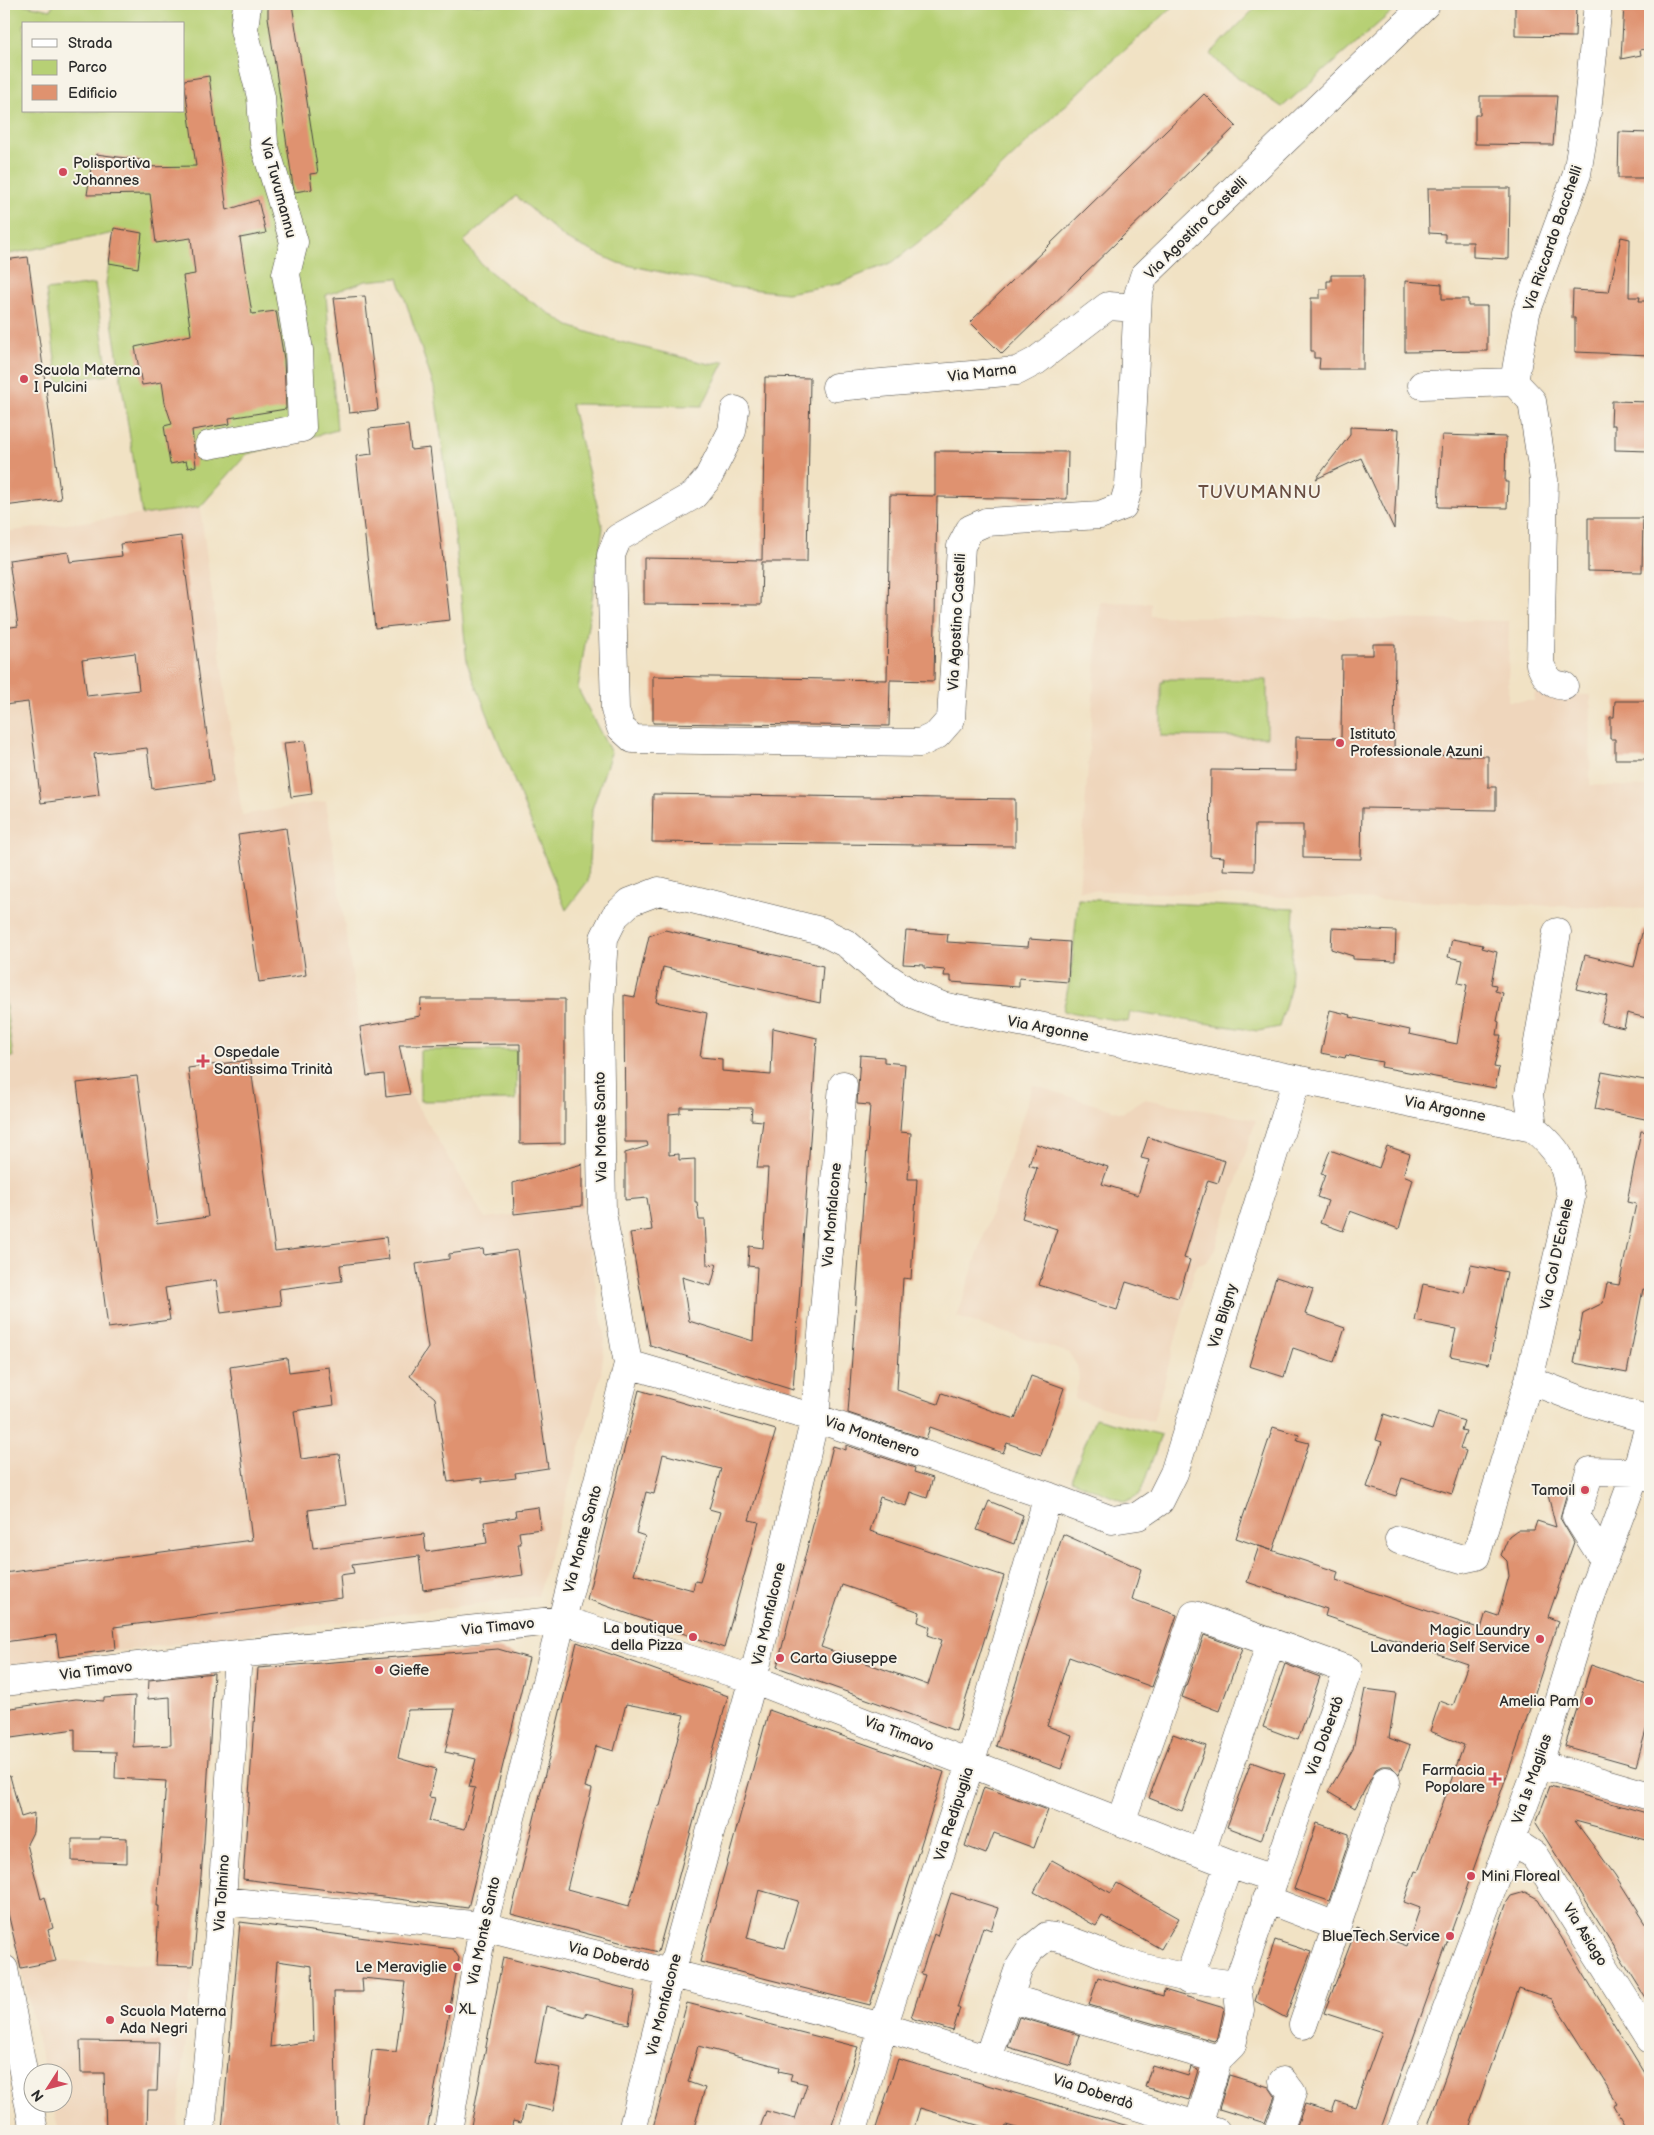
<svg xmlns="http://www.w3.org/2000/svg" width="1654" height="2135" viewBox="0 0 1654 2135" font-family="'Balsamiq Sans',sans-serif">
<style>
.built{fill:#efd6bc}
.green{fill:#b7d075;stroke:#717e50;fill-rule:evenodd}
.building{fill:#df926f;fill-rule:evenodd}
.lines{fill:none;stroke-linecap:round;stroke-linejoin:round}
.minor-casing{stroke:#494642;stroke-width:29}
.minor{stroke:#fff;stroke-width:28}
.poi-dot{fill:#d1495b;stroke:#f7f3e8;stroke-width:2}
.labels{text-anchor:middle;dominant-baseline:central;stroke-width:4;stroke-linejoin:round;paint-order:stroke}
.poi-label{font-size:15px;fill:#2b2b2b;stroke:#f7f3e8;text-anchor:start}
.street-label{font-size:15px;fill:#2b2b2b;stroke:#f7f3e8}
.quarter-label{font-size:18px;letter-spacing:1px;fill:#6a4f43;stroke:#f7f3e8}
</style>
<rect width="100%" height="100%" fill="#f7f3e8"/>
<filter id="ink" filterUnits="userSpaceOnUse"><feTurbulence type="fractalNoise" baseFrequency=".02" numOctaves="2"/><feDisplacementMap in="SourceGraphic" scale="10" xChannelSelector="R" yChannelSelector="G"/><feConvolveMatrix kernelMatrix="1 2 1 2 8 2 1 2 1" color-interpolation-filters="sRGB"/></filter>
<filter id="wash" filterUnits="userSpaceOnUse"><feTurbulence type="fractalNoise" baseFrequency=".0096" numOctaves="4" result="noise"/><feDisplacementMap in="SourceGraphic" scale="20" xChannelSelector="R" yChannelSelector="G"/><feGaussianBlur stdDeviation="1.12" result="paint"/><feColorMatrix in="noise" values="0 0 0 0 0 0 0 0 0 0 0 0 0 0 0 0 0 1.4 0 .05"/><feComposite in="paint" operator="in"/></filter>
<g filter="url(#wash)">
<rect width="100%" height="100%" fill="#f1e2c4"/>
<!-- built -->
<path class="built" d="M200 507 242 815 326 801 360 1027 394 1021 410 1094 485 1218 582 1206 605 1339 601 1375 538 1596 4 1666V532Z
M1100 602 1151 603V616L1509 621 1508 701H1534L1535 693 1591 695 1590 785 1650 787V909L1079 890Z
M1033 1085 1122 1113 1144 1099 1256 1120 1213 1254 1206 1262 1196 1265 1153 1422 1074 1399 1079 1379 1077 1366 1069 1353 957 1317Z
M56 1961 193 1966 177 2131H59L52 2103 62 2102V2072H45L21 1968Z"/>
<!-- green -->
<path class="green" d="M4 4H21L51 10 53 4H1176L1094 78 948 219 893 262 837 284 787 293 732 287 618 263 566 239 516 196 464 241 481 264 510 288 569 326 609 339 709 364 725 361 702 406 571 404 603 528 578 689 611 753 592 809 588 881 566 910 467 663 455 536 434 387 398 278 366 281 326 295 337 430 247 454 200 507 142 515 106 283 114 233 4 255ZM24 24H184V111H24Z
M1259 4H1401L1282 107 1221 66 1210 54Z
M95 284 108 375 58 382 46 290Z
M1164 679 1267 680V737L1161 736V682H1164Z
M1078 899 1294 909 1290 990 1279 1027 1258 1031 1130 1012 1128 1022 1063 1011 1071 974Z
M4 992 13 1057 4 1059Z
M420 1050H517L516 1100 420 1101Z
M1095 1418 1161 1435 1140 1494 1125 1502 1071 1480Z"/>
<g id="blocks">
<!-- building -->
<path class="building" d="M268 4H292L318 173 310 174 312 189 295 192 293 186 268 17Z
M1515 4H1576L1575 37 1515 36Z
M1624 4H1650V48L1640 50 1641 55 1621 59Z
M209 76 227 210 258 200 266 233 240 238 252 314 276 311 284 359 286 409 229 418 230 424 192 430 196 466 188 468 186 461 170 464 164 426 172 424 165 403 162 382 142 385 135 347 191 335 183 276 195 274 191 238 156 243 150 194 87 195 92 161H95L96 154 141 160 140 167 196 166 184 80Z
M1204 94 1236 126 1002 354 970 322Z
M1480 96H1557L1553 145 1475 144V115H1480Z
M1619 132 1650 133V178H1618Z
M1428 188H1510L1509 259 1473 257V242H1445V234L1429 233Z
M114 228 142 233 138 268 109 263Z
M1621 237 1630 239 1629 297H1640L1639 301H1650V355L1575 352V318H1572L1573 290 1609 292Z
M28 257 61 499 4 506V260Z
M1331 275H1364L1363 369H1319L1320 358H1314V351H1311V298H1320V289H1327V281H1331Z
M1405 281 1442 284V299H1468V306H1487V351L1405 352Z
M365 296 378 410 349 413 334 298Z
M765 377 810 378 807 562H762L761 605 644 604V558L762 560Z
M1612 401 1650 402V451L1615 450V425H1611Z
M408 425 411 450 430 448 450 620 375 628 356 456 372 454 369 429Z
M1350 427 1399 429 1394 529 1361 458 1316 479 1350 435Z
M1442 435 1506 437 1505 482H1508L1507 508 1438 507Z
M935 451 1068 452 1067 499 937 497 934 681 890 680 889 726 653 723V676L887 680 890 495 935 496Z
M1588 518H1643L1642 572 1588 571Z
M181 536 213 781 152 789 147 748 94 754 99 795 41 803 28 702 4 705V628L18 626 9 560 68 552 70 562 122 556 120 544ZM135 653 139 690 87 696 82 660Z
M1373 644H1395L1394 755 1488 756V787H1496V810L1362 808 1361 859 1303 858V825H1255L1254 871 1223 870 1224 857 1210 856 1211 770 1296 771V737L1341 738 1342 655H1373Z
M1615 701H1650V759H1615V739H1610V717H1614Z
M305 741 312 794 291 797 284 743Z
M653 794 1015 799V846L652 842Z
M286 828 306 975 259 982 238 835Z
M1332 928 1396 931 1395 961 1353 959V956L1331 949Z
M1643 929 1650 930V1019L1627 1013 1624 1028 1601 1023 1608 996 1576 989 1585 955 1634 967Z
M665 930 823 966 820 1003 663 967 656 1002 707 1013 700 1057 722 1059V1071L771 1075 773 1028 817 1038 793 1390 650 1345 630 1233 652 1230 647 1198 625 1200V1153L648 1146 647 1142H625L624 995 635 997 649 936ZM680 1107 752 1108 751 1120 763 1121 757 1168H768L763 1248 749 1246 748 1266 757 1267 753 1341 689 1321 682 1277 711 1286 717 1264 707 1265 705 1220H699L697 1202H695V1159L679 1160V1154L669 1155V1114L680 1113Z
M906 931 948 934 947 942 1028 947 1029 939 1070 942 1068 982 1019 978V987L951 982V976H944L945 970 924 968V965L903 964Z
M1452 939 1483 945 1482 948 1497 952 1491 984 1496 985 1495 991 1503 993 1497 1021 1499 1022 1497 1035H1501L1494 1067 1499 1068 1495 1088 1381 1067 1382 1062 1346 1055 1345 1058 1321 1053 1330 1010 1351 1015 1350 1017 1410 1030 1409 1034 1457 1044 1467 985 1458 983 1463 960 1448 957Z
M421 999H565V1143L520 1144V1044L399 1045 410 1094 386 1097 384 1074 367 1076 360 1027 420 1016Z
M860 1055 884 1057V1062L905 1064 900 1132 911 1133 908 1179H917L911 1279 903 1278 897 1390 938 1404 942 1393 1015 1419 1031 1376 1064 1388 1041 1455 1007 1443 1003 1453 930 1427 926 1439 848 1413 870 1105 857 1104Z
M250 1060 275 1251 386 1237 389 1259 340 1265 342 1281 279 1289 281 1305 221 1313 216 1280 165 1288 170 1320 108 1328 77 1083 137 1076 157 1224 208 1217 188 1068Z
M1602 1072 1650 1081V1120L1595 1109Z
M1641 1131 1650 1132V1291L1643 1289 1627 1373 1574 1363 1583 1313 1603 1303 1607 1283 1619 1285 1636 1204 1627 1202Z
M1148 1137 1225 1161 1218 1183 1208 1180 1184 1258 1190 1260 1178 1298 1126 1282 1117 1310 1039 1285 1057 1229 1022 1218 1037 1168 1029 1165 1036 1144 1108 1167 1102 1184 1138 1195 1149 1160 1141 1158Z
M1387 1146 1410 1154 1403 1175 1413 1179 1399 1229 1350 1211 1343 1231 1320 1223 1328 1201 1317 1197 1325 1175 1321 1174 1330 1150 1379 1168Z
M582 1164V1206L514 1214 513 1183Z
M483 1249 484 1255 517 1250 548 1468 515 1473 516 1478 482 1482V1478L448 1482 435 1398 410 1376 428 1348 416 1264 449 1259V1254Z
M1471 1265 1507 1272 1489 1364 1450 1356 1456 1329 1415 1321 1423 1284 1464 1293Z
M1276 1277 1313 1289 1305 1314 1345 1328 1334 1362 1293 1348 1284 1377 1249 1366Z
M287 1358 289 1372 329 1367 334 1405 294 1411 301 1459 339 1454 346 1505 308 1510 313 1548 424 1534 426 1552 487 1543 484 1522 516 1517 515 1510 538 1507 541 1529 519 1532 521 1544H518L523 1575 423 1590 419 1556 352 1565 354 1573 340 1575 342 1598 114 1627 116 1649 59 1657 56 1635 4 1642V1573L252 1540 230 1367Z
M639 1390 776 1430 749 1520 759 1522 724 1648 587 1599ZM663 1454 721 1469 709 1509 720 1512 700 1582 695 1581 693 1590 634 1574 645 1536 636 1533 646 1492 654 1494Z
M1438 1412 1464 1421 1461 1430 1466 1431 1460 1448 1466 1451 1452 1494 1402 1478 1396 1496 1367 1487 1382 1442 1376 1440 1384 1414 1432 1430Z
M1273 1427 1299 1435 1297 1440 1309 1443 1273 1551 1236 1538Z
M846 1445 915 1468 914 1472 933 1478 927 1498 910 1492 906 1506 880 1497 870 1531 1004 1576 956 1731 777 1667 833 1446 846 1450ZM842 1585 920 1612 918 1622 930 1627 928 1635 942 1640 928 1685 821 1647Z
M1569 1485 1560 1518 1574 1542 1548 1617 1558 1621 1522 1733 1380 2131H1295L1305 2104 1332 2112 1336 2101 1355 2107 1382 2032 1324 2013 1357 1927 1407 1946 1420 1908 1404 1902 1415 1871 1418 1872 1464 1745 1430 1731 1440 1701 1453 1706 1468 1664 1325 1616 1327 1609 1247 1582 1259 1546 1338 1572 1336 1580 1481 1629 1486 1612 1498 1616 1509 1576 1507 1561 1501 1555 1509 1536 1517 1530H1534L1537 1521 1556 1527 1547 1491Z
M989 1501 1023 1515 1014 1544 977 1530Z
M1063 1534 1141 1569 1132 1599 1177 1615 1152 1687 1069 1657 1047 1726 1072 1735 1061 1769 996 1746Z
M1204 1635 1242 1649 1219 1711 1182 1697Z
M577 1642 728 1696 658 1952 511 1914ZM626 1704 684 1715 660 1806H658L629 1906 567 1889 592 1789 585 1787 596 1746 614 1751Z
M498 1649 529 1658 468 1908 243 1879 258 1668ZM455 1709 445 1752 476 1759 469 1787 475 1788 465 1829 429 1821 435 1798 429 1797 436 1769 398 1758 408 1710Z
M1285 1664 1320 1677 1298 1740 1263 1727Z
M1591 1665 1650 1685V1716L1636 1766 1565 1746Z
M214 1673 204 1842 193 1966 156 1965 159 1906H157L166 1781 115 1778 116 1752 75 1751V1729L4 1739V1709L76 1699 104 1701V1698L135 1696 133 1747 171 1745 170 1697 148 1699 149 1680Z
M1365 1689 1396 1693 1389 1738 1410 1746 1399 1774 1391 1766H1382L1376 1769 1355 1808 1328 1792 1353 1749Z
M769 1710 944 1772 870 2005 700 1962ZM759 1890 798 1901 784 1948 747 1938Z
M1173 1734 1206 1746 1182 1811 1149 1798Z
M1251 1762 1285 1774 1261 1840 1227 1827Z
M10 1776 21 1817 34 1813 33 1832 27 1844 41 1899 45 1897 53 1928 48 1930 56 1961 21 1968 4 1896V1777Z
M1550 1786 1650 1814V1841L1575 1821 1615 1875 1650 1930V2004L1536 1823Z
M984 1787 1048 1810 1034 1848 994 1833 986 1854 965 1846Z
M1317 1823 1349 1834V1841L1329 1901 1294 1889Z
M100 1837 127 1838V1863L72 1861V1839H100Z
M1052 1860 1111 1893 1117 1883 1179 1918 1161 1949 1102 1916 1096 1926 1034 1892Z
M1525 1892 1538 1899 1650 2083V2131H1629L1614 2105 1618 2103 1552 1999 1519 1988 1468 2131H1426L1507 1902 1511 1896Z
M951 1893 998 1908 991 1930 983 1927 957 2008H960L953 2031 911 2018 925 1975 921 1974 934 1934 937 1936Z
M240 1922 453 1949 459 1958 427 2131H362L372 2050 396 2052 405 1982 362 1978 363 1992H334L337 2131H222ZM277 1961 312 1966 314 2041 270 2047Z
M1275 1940 1311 1952 1286 2018 1255 2001Z
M503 1957 635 1991 629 2024 585 2013V2017L546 2006 535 2063 561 2068 553 2111 525 2105 521 2123 513 2121 511 2131H470Z
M1098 1977 1163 1996 1164 1990 1224 2008 1218 2037 1214 2041 1089 2005Z
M687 2003 858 2047 830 2131H759L766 2111 795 2119 807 2084 790 2080 792 2074 779 2071 780 2067 698 2046 688 2082 705 2088 693 2131H652Z
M1019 2017 1080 2035 1071 2066 1008 2047Z
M80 2041 159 2042 157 2091H148L147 2131H106L104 2073H81Z
M898 2059 1128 2126V2131H1027L1006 2125 1004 2131H997L920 2108 913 2131H875Z
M1152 2065 1188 2076 1191 2067 1198 2070 1189 2100 1145 2087Z
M1229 2075 1269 2087 1275 2096 1265 2123 1219 2109Z"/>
</g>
</g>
<g filter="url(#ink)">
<use href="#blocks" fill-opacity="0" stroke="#494642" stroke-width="1"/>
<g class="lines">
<!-- minor casing -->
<g class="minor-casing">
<path id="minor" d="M1422 385 1514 382
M836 387 1017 371 1036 361 1108 306 1137 308
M735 410 732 431 708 478 694 495 618 538 611 555 615 710 621 728 633 739 920 743 937 735 951 719 961 546 970 529 986 522 1100 515 1123 506 1129 486 1138 295 1144 276 1426 4
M209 445 302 428 299 350 286 274 294 242 264 143 261 97 244 30 247 4
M1564 686C1550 685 1545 676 1540 664L1544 480 1532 401 1514 382 1526 313 1577 174 1587 112 1598 4
M628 1364 815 1418 1048 1496 1112 1520 1138 1516 1160 1501 1174 1473 1297 1079
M1529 1380 1584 1401 1650 1420
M1399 1540 1462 1559 1476 1556 1529 1380 1571 1198C1565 1162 1561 1152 1533 1128L1529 1094 1557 932
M1604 1560 1576 1516 1590 1471 1636 1472 1650 1477
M4 1682 238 1654 562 1620 753 1679 1229 1864 1274 1879 1237 1985C1197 1981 1163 1974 1124 1962 1099 1953 1074 1939 1047 1936L1031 1949 1019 1968 988 2058
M1539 1764 1650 1796
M1121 1822 1194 1615 1348 1670 1274 1879
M1511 1840 1534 1855 1650 2039
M1201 1853 1271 1642
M1266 1899 1336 1926
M222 1901 483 1926 883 2027 1216 2131
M4 1969 34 2131
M1188 1980 1229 1864
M1009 1998 1218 2059
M1303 2025 1386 1781
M1198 2125 1218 2059 1232 2045 1240 2010 1237 1985
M201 2131 222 1901 238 1654
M448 2131 483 1926 628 1364 602 1212 599 1017 604 938 615 916 630 902 659 891 821 931 847 944 878 971 910 993 942 1006 1533 1128
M632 2131 671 1973 753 1679 815 1418 843 1085
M853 2131 883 2027 971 1762 1048 1496
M1279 2131 1292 2093 1283 2081
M1401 2131 1539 1764 1589 1599 1636 1472 1650 1422"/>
</g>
<!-- minor -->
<use href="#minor" class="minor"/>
</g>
</g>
<!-- markers -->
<g class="poi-dot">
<circle cx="63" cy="172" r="5"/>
<circle cx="24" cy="379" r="5"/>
<circle cx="1340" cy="743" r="5"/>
<path d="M200.5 1053.5h5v5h5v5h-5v5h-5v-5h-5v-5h5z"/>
<circle cx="1585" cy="1490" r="5"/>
<circle cx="693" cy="1637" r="5"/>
<circle cx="1540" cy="1639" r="5"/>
<circle cx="780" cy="1658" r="5"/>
<circle cx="379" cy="1670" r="5"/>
<circle cx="1589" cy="1701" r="5"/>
<path d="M1492.5 1771.5h5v5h5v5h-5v5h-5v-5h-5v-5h5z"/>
<circle cx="1471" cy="1876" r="5"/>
<circle cx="1450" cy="1936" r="5"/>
<circle cx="457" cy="1967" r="5"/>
<circle cx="449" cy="2009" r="5"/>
<circle cx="110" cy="2020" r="5"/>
</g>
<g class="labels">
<!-- poi labels -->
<g class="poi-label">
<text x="73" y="163">Polisportiva<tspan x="73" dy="17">Johannes</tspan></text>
<text x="34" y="370">Scuola Materna<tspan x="34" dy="17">I Pulcini</tspan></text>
<text x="1350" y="734">Istituto<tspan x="1350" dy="17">Professionale Azuni</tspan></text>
<text x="214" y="1052">Ospedale<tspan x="214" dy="17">Santissima Trinità</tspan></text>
<text x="1575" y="1490" text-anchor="end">Tamoil</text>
<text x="683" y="1628" text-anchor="end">La boutique<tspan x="683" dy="17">della Pizza</tspan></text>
<text x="1530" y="1630" text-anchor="end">Magic Laundry<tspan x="1530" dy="17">Lavanderia Self Service</tspan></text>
<text x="790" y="1658">Carta Giuseppe</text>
<text x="389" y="1670">Gieffe</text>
<text x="1579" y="1701" text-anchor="end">Amelia Pam</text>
<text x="1485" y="1770" text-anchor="end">Farmacia<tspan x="1485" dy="17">Popolare</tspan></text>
<text x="1481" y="1876">Mini Floreal</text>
<text x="1440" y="1936" text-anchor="end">BlueTech Service</text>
<text x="447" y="1967" text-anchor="end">Le Meraviglie</text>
<text x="459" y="2009">XL</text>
<text x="120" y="2011">Scuola Materna<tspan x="120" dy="17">Ada Negri</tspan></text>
</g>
<!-- street labels -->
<g class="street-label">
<text transform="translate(278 188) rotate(75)">Via Tuvumannu</text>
<text transform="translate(1196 228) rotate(-45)">Via Agostino Castelli</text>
<text transform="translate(1553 238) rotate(-71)">Via Riccardo Bacchelli</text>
<text transform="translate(982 373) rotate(-7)">Via Marna</text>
<text transform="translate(957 622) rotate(-87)">Via Agostino Castelli</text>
<text transform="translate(1048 1029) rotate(11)">Via Argonne</text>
<text transform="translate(1445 1109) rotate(11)">Via Argonne</text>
<text transform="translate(601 1127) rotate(-91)">Via Monte Santo</text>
<text transform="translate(832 1215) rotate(-85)">Via Monfalcone</text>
<text transform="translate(1557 1254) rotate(-78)">Via Col D'Echele</text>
<text transform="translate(1223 1316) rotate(-73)">Via Bligny</text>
<text transform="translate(872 1437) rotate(19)">Via Montenero</text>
<text transform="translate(583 1539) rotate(-75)">Via Monte Santo</text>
<text transform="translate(769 1614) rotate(-77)">Via Monfalcone</text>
<text transform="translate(498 1627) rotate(-6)">Via Timavo</text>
<text transform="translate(96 1671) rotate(-7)">Via Timavo</text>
<text transform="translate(899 1734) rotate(21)">Via Timavo</text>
<text transform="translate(1325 1736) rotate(-70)">Via Doberdò</text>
<text transform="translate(1532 1779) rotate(-71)">Via Is Maglias</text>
<text transform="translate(954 1814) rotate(-72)">Via Redipuglia</text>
<text transform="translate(222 1893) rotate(-86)">Via Tolmino</text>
<text transform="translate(484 1931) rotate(-78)">Via Monte Santo</text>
<text transform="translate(1585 1935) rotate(58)">Via Asiago</text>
<text transform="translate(609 1957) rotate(14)">Via Doberdò</text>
<text transform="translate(664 2005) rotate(-76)">Via Monfalcone</text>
<text transform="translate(1093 2092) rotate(18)">Via Doberdò</text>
</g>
<!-- quarter labels -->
<g class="quarter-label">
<text x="1260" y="492">TUVUMANNU</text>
</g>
</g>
<!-- margin -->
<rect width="1654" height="2135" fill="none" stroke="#f7f3e8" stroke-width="20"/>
<!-- legend -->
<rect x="22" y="22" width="162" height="90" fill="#f7f3e8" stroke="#a5a39c"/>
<rect x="32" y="39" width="25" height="8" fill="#ffffff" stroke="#a5a39c"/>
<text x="68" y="48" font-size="15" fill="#2b2b2b">Strada</text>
<rect x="32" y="60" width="25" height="15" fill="#b7d075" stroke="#a5a39c"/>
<text x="68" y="72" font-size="15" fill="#2b2b2b">Parco</text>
<rect x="32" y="85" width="25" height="15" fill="#df926f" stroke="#a5a39c"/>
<text x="68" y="98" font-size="15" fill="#2b2b2b">Edificio</text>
<!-- north arrow -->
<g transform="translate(48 2088) rotate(234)"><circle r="24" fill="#f7f3e8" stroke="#a5a39c"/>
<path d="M0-4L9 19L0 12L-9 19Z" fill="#d1495b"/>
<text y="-8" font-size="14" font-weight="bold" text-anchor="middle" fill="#2b2b2b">N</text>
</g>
</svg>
